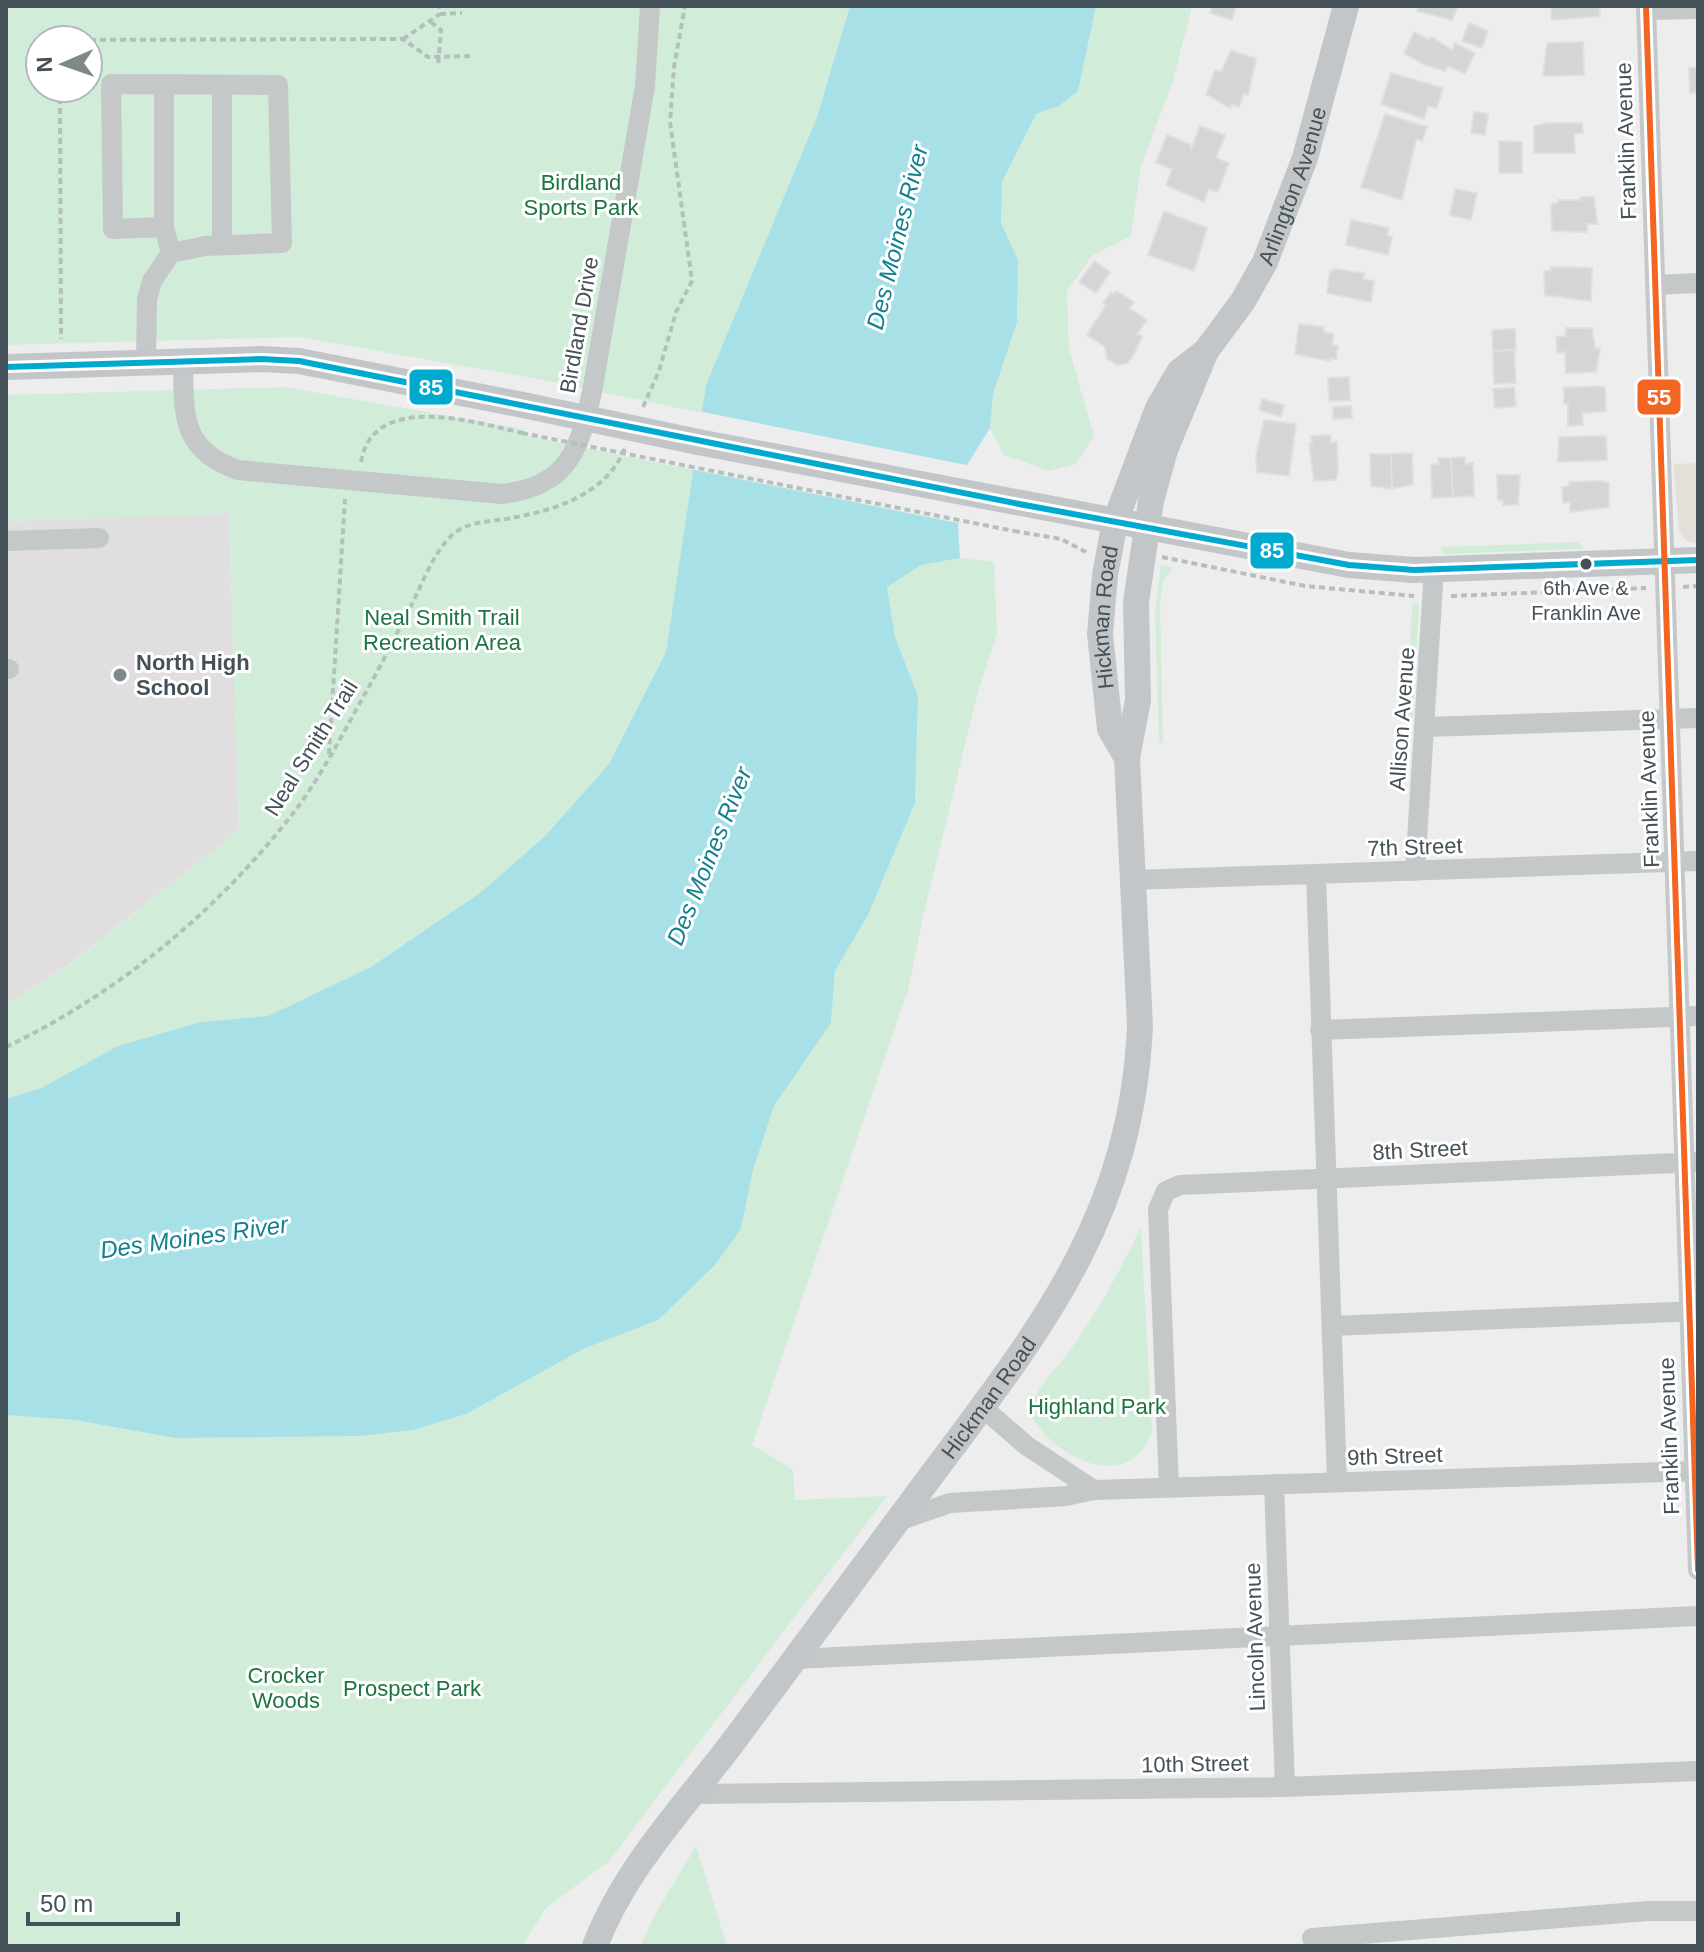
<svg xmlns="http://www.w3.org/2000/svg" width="1704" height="1952" viewBox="0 0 1704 1952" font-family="Arial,sans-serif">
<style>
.commercial{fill:#e3e0da}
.education{fill:#e0dede}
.green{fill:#d2ecda;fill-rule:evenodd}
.water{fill:#a8e0e8}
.pier{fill:#eeeded}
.building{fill:#d4d5d6;stroke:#dfdfe0;stroke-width:2}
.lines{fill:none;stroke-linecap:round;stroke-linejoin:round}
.path{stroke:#b4c0bb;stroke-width:4;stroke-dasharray:6 4;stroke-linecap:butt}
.minor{stroke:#c4c8c9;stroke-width:20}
.major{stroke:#c3c6c8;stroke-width:26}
.path-bridge{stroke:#b4c0bb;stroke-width:4;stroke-dasharray:6 4;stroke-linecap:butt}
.major-bridge{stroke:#c3c6c8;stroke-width:26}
.bus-1-casing{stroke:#fff;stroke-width:12}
.bus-2-casing{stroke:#fff;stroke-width:12}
.bus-1{stroke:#00a9ce;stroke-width:6}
.bus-2{stroke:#f26522;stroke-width:6}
.bus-dot{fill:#455158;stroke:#fff;stroke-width:3}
.poi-dot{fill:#80888c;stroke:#fff;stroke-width:3}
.labels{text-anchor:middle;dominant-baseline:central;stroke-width:6;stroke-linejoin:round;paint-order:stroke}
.bus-label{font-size:20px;fill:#455158;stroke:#fff}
.street-label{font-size:22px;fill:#455158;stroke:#fff}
.park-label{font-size:22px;fill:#1b7541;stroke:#fff}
.poi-label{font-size:22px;font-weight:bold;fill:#455158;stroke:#fff;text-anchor:start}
.water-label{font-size:24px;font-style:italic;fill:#13808f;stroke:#fff}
.line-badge{stroke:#fff;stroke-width:3}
.badge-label{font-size:22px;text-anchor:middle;font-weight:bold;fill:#fff}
</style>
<rect width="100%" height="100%" fill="#eeeded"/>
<!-- commercial -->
<path class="commercial" d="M1698 463V544L1688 542 1679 532 1674 471V464Z"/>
<!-- education -->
<path class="education" d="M229 514 239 830 67 966 6 1004V521Z"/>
<!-- green -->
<path class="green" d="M6 6H850L817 117 706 385 702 413 533 378 298 337 6 345ZM40 40H88V88H40Z
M1096 6H1192L1173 81 1141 166 1131 236 1093 255 1067 291 1069 349 1094 436 1076 464 1049 471 1004 455 990 428 993 394 1017 322 1018 260 1001 223 1002 182 1036 114 1059 106 1078 91Z
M285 387 523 429 522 435 694 470 666 652 609 764 545 836 481 892 371 967 268 1016 201 1022 118 1046 41 1088 6 1099V1004L68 966 239 830 229 514 6 521V395Z
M1578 542 1583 549 1443 554 1440 547Z
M960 558 994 562 997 634 978 692 925 908 908 990 752 1445 793 1470 795 1500 887 1496 608 1862 546 1908 522 1946H6V1415L75 1420 175 1438 361 1436 413 1430 583 1349 658 1320 741 1229 753 1170 774 1106 831 1023 835 971 868 915 915 803 918 696 895 637 887 586 921 565Z
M1161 565 1173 568 1163 582 1160 603 1163 744 1159 741 1155 611Z
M1412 603 1419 604 1413 721 1407 723Z
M1141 1228 1152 1431C1131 1497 1049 1457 1029 1411 1037 1385 1060 1366 1075 1343 1101 1306 1121 1268 1141 1228Z
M696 1846 727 1946H640L656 1913Z"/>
<!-- water -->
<path class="water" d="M850 6H1096L1078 91 1059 106 1036 114 1002 182 1001 223 1018 260 1017 322 993 394 990 428 967 465 958 527 960 558 921 565 887 587 895 637 918 696 915 803 868 915 835 971 831 1023 774 1106 753 1170 741 1229 715 1265 658 1320 583 1349 466 1414 413 1430 361 1436 175 1438 75 1420 6 1415V1099L41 1088 118 1046 201 1022 268 1016 371 967 481 892 545 836 609 764 666 652 706 385 817 117Z"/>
<!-- pier -->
<path class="pier" d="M698 411 971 466 963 524 690 469Z"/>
<!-- building -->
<path class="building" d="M1212 6H1236L1232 20 1210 13Z
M1419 6H1458L1452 20 1417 11Z
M1551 6H1599L1600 16 1552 20Z
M1469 23 1488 31 1482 48 1462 41Z
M1414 32 1430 40 1431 37 1452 50 1455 43 1475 53 1465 74 1448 66 1445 71 1425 65 1404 53Z
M1583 42 1584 75 1543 76 1547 43Z
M1231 50 1256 59 1248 95 1244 93 1239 107 1231 104 1230 108 1206 94 1215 70 1221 72Z
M1689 68H1698V93H1690Z
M1391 73 1443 88 1437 108 1428 106 1424 119 1381 104Z
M1474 112 1488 114 1485 135 1471 133Z
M1385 114 1427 127 1422 141 1416 139 1402 200 1361 187Z
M1548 123H1582L1583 133 1574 134 1575 153H1534V126Z
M1200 126 1225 135 1216 158 1229 163 1218 192 1209 189 1204 202 1166 185 1172 169 1156 163 1167 135 1190 144 1191 150Z
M1499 141 1522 142V173H1499Z
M1455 189 1477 193 1471 220 1450 215Z
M1580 197H1594L1597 224H1587V232L1552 231 1551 204 1558 203V200H1580Z
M1164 211 1207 228 1194 271 1148 255Z
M1351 220 1389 228 1387 236 1392 237 1388 255 1346 245Z
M1094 261 1110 272 1096 293 1079 282Z
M1551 267 1592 268 1591 301 1545 295 1544 271H1551Z
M1336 269 1364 273 1363 279 1374 281 1371 302 1327 293 1330 271Z
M1116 291 1134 302 1129 308 1147 320 1137 334 1142 337 1134 354 1128 363 1117 365 1107 359 1105 347 1087 335 1106 305 1103 303 1111 292 1114 294Z
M1299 324 1324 327V332L1334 334 1332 345 1338 346 1336 359 1330 358V361L1295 354Z
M1566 328H1592L1595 348H1600L1596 372 1566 373 1565 352 1557 353 1556 337 1566 336Z
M1515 329 1516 350 1493 351 1492 330Z
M1514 350 1516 383 1494 384 1493 351Z
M1349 377 1350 400 1329 401 1328 378Z
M1598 386 1605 387 1606 411 1582 413 1583 425 1568 426V404H1564V388Z
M1514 387 1516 406 1495 408 1493 389Z
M1262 399 1284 405 1281 417 1259 410Z
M1351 406 1352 418 1333 419V407Z
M1264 420 1296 424 1289 476 1257 472 1256 456Z
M1330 435 1331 442H1337L1338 473 1336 480 1314 481 1309 443H1312L1311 436Z
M1606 436 1607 460 1558 462 1559 437Z
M1412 453 1413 484 1392 489 1391 454Z
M1370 454H1391L1392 489 1371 486Z
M1465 457V464L1473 463 1474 496 1453 497 1451 458Z
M1438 458H1451L1453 497 1432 498 1431 465 1439 464Z
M1497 475H1520L1518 505H1503V500H1498Z
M1601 481 1609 483V507L1570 512V502L1563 503 1562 487 1569 486V482Z"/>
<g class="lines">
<!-- path -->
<path class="path" d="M440 14 462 13
M431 22 441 30 438 67
M403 39 440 14 439 6
M60 40 403 39 428 57 470 56
M60 88 61 339
M643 407 659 371 676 312 692 281 670 122 674 67 685 6
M361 462C373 391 475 422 522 433
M1014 531 1061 539 1086 552
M1162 557 1305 586 1414 596
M1683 587 1698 586
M1451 596 1646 588
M329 754 345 499
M6 1047C117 994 215 913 291 816 320 779 343 733 366 692 383 662 398 631 414 600 424 579 433 555 450 537 464 522 486 522 506 519 552 511 606 496 625 448"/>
<!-- minor -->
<path class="minor" d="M1646 6 1698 1570
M1646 10 1698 9
M164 227V85
M222 245V85
M1655 285 1698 283
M183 361C184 414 180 450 238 470L502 494C569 486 579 450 592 392L645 86 650 6
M146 363 147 299 152 281 171 253 205 246 282 243 278 85 111 84 113 229 164 227 171 253
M6 541 99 538
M6 669H9
M1426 727 1698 718
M1415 871 1434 569
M1316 874 1337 1482
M1133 880 1698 861
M1320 1030 1698 1016
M1332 1326 1698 1311
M982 1407 1027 1446 1094 1490
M1274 1484 1285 1787
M1169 1488 1158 1209 1166 1191 1180 1185 1698 1162
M898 1521 950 1503 1066 1496 1094 1490 1698 1471
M795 1659 1698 1616
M693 1794 1285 1787 1698 1771
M1312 1938 1648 1911H1698"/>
<!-- major -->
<g class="major">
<path d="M6 367 261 359 299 361 528 406"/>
<path d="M698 442 1349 565 1414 570 1698 560"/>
<path id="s1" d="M1127 758 1110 729 1100 634 1105 575 1115 522 1158 408 1179 372 1206 351 1243 301 1265 262 1305 158 1346 6"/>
<path id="s2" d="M595 1946C624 1870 681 1810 730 1746 794 1660 858 1574 922 1488 1034 1337 1131 1224 1140 1026L1127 758 1138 700 1136 602 1151 501 1165 450 1206 351"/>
</g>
<!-- path-bridge -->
<path class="path-bridge" d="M522 433 1014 531"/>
<!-- major-bridge -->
<path class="major-bridge" d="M528 406 698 442"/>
<!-- bus-1 casing -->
<g class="bus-1-casing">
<path id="bus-1" d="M6 367 261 359 299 361 1019 504 1349 565 1414 570 1698 560"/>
</g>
<!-- bus-2 casing -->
<g class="bus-2-casing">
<path id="bus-2" d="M1646 6 1698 1570"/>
</g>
<!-- bus-1 -->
<use href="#bus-1" class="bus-1"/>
<!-- bus-2 -->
<use href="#bus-2" class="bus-2"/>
</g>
<!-- markers -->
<circle class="bus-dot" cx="1586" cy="564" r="7"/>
<circle class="poi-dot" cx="120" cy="675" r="8"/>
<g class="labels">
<!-- bus labels -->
<g class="bus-label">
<text x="1586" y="588">6th Ave &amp;<tspan x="1586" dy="25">Franklin Ave</tspan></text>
</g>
<!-- street labels -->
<g class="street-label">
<text transform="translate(1626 141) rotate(-92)">Franklin Avenue</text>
<text stroke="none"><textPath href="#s1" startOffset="628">Arlington Avenue</textPath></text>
<text transform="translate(579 325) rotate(-80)">Birdland Drive</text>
<text stroke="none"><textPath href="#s1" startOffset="146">Hickman Road</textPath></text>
<text transform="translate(1402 719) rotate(-86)">Allison Avenue</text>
<text transform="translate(311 748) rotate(-58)">Neal Smith Trail</text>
<text transform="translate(1649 789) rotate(-92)">Franklin Avenue</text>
<text transform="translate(1415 847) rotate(-2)">7th Street</text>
<text transform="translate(1420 1150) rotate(-3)">8th Street</text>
<text stroke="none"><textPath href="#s2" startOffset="676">Hickman Road</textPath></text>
<text transform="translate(1669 1436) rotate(-92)">Franklin Avenue</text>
<text transform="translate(1395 1456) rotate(-2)">9th Street</text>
<text transform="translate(1255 1637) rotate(-92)">Lincoln Avenue</text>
<text transform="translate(1195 1764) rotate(-1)">10th Street</text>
</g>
<!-- park labels -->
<g class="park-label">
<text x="581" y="182">Birdland<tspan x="581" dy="25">Sports Park</tspan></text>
<text x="442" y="617">Neal Smith Trail<tspan x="442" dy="25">Recreation Area</tspan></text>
<text x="1097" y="1406">Highland Park</text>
<text x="286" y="1675">Crocker<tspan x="286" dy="25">Woods</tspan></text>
<text x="412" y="1688">Prospect Park</text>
</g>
<!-- poi labels -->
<g class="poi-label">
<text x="136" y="662">North High<tspan x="136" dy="25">School</tspan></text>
</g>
<!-- water labels -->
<g class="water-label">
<text transform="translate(897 237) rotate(-76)">Des Moines River</text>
<text transform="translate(709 856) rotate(-68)">Des Moines River</text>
<text transform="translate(194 1237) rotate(-8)">Des Moines River</text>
</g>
</g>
<g class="line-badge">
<rect x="408" y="368" width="46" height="38" rx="8" fill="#00a9ce"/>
<rect x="1636" y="378" width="46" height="38" rx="8" fill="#f26522"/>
<rect x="1249" y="531" width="46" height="39" rx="8" fill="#00a9ce"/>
</g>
<g class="badge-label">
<text x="431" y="395">85</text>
<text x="1659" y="405">55</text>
<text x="1272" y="558">85</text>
</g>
<!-- border -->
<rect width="1704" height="1952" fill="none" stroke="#455158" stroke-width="16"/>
<!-- north arrow -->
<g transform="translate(64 64) rotate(268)"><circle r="38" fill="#ffffff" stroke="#b5b9bc" stroke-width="2"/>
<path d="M0-6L14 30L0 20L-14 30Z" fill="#80888c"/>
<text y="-12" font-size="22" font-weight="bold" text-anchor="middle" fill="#455158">N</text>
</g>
<!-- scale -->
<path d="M28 1912v12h150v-12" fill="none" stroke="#455158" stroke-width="4"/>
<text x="40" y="1912" font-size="24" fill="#455158" stroke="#ffffff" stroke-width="6" paint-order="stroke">50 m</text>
</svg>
